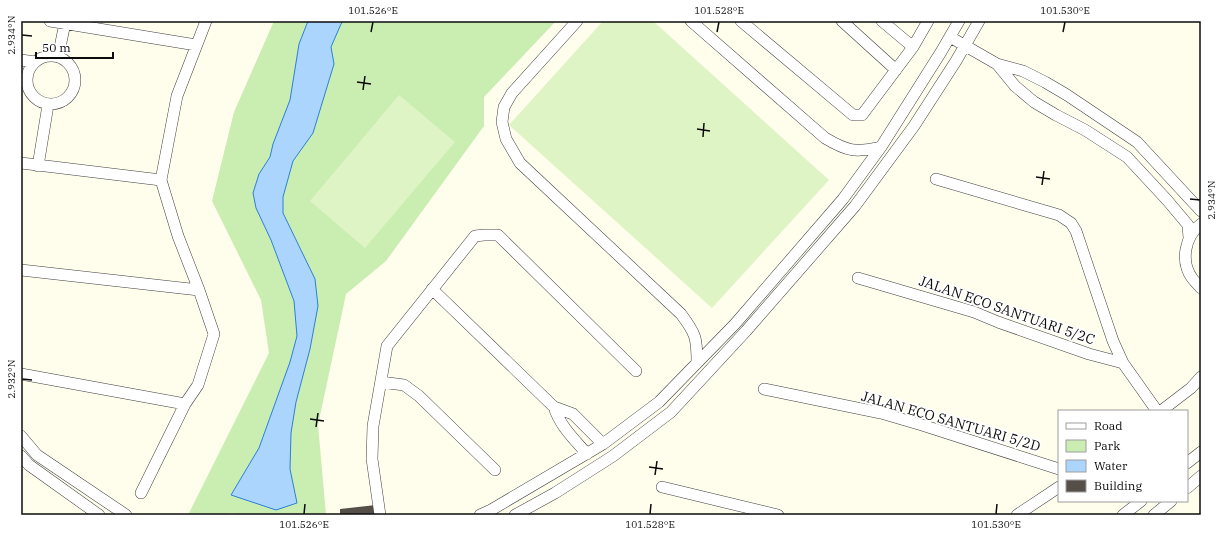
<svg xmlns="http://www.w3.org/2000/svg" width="1222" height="536" viewBox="0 0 1222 536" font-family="'IBM Plex Serif',serif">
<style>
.green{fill:#caedb1}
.pitch{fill:#def4c4}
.water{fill:#abd5fc;stroke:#2a80da}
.building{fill:#564f48}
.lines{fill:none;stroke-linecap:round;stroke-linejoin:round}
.minor-casing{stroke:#3f3f3f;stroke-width:12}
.minor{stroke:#fff;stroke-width:11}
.ticks{fill:none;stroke:#0c0c0c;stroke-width:1.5}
.labels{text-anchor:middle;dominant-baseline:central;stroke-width:4;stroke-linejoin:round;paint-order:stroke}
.street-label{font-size:14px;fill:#0c0c0c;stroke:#fff}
.neatline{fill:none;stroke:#0c0c0c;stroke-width:1.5}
.ticks-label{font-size:10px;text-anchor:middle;fill:#0c0c0c}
</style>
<rect width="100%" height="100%" fill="#fffdec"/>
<!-- green -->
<path class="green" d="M274 21H556L484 97V126L386 261 346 294 318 425 326 515H239L233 513 222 515H188L269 353 261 300 212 201 234 112Z"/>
<!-- pitch -->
<path class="pitch" d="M603 21H653L829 180 712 308 509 125Z
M399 95 455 142 365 248 310 201Z"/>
<!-- water -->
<path class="water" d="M308 21H343L341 24 331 47 334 64 313 133 293 161 283 197V213L315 279 318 306 310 349 296 402 291 433 290 469 297 503 276 510 231 495 259 448 290 362 297 336 294 301 271 240 256 208 253 193 259 174 270 157 273 144 290 100 299 44Z"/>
<!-- building -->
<path class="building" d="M376 505 377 515H340V509Z"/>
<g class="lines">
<!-- minor casing -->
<g class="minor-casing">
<path id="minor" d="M50 21 196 45
M577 21 512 93 504 107 502 122 506 139 520 163 681 314C696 334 697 338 697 363
M691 21 825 138C847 151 855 153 881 147
M741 21 853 115H862L913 47 928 21
M842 21 896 70
M882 21 913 47
M950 37 997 64 1023 71 1045 82 1067 95 1137 142 1201 211
M27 80a24 24 0 1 1 48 0a24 24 0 1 1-48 0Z
M58 57 65 23
M21 60 35 62
M997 64 1015 86 1034 102 1056 115 1085 130 1127 157 1167 200 1188 225 1189 238
M21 163 161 180
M38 166 48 105
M936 179 1059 215 1071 223 1076 231 1113 341 1123 363 1157 411
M1201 224C1185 236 1180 261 1192 278 1195 282 1198 285 1201 288
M21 270 199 290
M858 278 974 312 998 322 1089 354 1123 363
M432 289 554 407 573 414 603 444
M21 374 185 404
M381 382 404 385 419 396 495 470
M764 389 881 413 922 425 1059 469
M554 407C560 426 574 439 587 454
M1161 411 1191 388 1201 377
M21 436 37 455 126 515
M21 456 29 465 99 515
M1187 463 1201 452
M662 487 778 515
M1187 488 1201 476
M141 493 185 404 198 385 214 334 199 290 178 236 161 180 177 96 206 21
M380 515 372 459 373 426 387 346 475 236 484 235H498L636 371
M480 515 491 510 603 444 659 402 735 324 843 199 881 147 941 52 959 21
M515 515 555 493 613 456 671 412 746 331 855 206 914 126 956 61 979 21
M1017 515 1059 487
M1123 515 1141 501
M1154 515 1171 501"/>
</g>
<!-- minor -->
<use href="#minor" class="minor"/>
</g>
<!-- ticks -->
<path class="ticks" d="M371 32 373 22M717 32 719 22M1063 32 1065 22M22 35 32 36M357 82 371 84M363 90 365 76M697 129 710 131M703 137 704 123M1036 177 1050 179M1042 185 1044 171M1190 199 1200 200M22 379 32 380M310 419 324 421M316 427 318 413M649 467 663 469M655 475 657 461M304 514 305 504M650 514 651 504M996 514 997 504"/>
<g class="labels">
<!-- street labels -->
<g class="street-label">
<text transform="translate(1007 310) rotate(19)">JALAN ECO SANTUARI 5/2C</text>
<text transform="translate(951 421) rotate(16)">JALAN ECO SANTUARI 5/2D</text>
</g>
</g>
<!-- border -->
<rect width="1222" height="536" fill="none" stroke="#ffffff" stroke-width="44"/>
<!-- legend -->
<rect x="1058" y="410" width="130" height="92" fill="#ffffff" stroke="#9e9e9e"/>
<rect x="1066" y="423" width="20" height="6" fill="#ffffff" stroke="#9e9e9e"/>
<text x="1094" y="430" font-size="12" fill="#0c0c0c">Road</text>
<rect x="1066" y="440" width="20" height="12" fill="#caedb1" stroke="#9e9e9e"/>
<text x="1094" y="450" font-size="12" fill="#0c0c0c">Park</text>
<rect x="1066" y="460" width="20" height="12" fill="#abd5fc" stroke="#9e9e9e"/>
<text x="1094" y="470" font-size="12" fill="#0c0c0c">Water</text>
<rect x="1066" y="480" width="20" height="12" fill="#564f48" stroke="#9e9e9e"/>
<text x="1094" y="490" font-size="12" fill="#0c0c0c">Building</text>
<!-- scale -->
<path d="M36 52v6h77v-6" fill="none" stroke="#0c0c0c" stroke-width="2"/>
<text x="42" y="52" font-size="12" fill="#0c0c0c" stroke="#ffffff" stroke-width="3" paint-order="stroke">50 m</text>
<rect x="22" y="22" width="1178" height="492" class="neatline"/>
<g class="ticks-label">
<text x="373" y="14">101.526°E</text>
<text x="719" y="14">101.528°E</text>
<text x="1065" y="14">101.530°E</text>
<text transform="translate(11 35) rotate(-90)" y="4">2.934°N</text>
<text transform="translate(1211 200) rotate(-90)" y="4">2.934°N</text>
<text transform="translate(11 379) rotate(-90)" y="4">2.932°N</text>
<text x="304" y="528">101.526°E</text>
<text x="650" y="528">101.528°E</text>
<text x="996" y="528">101.530°E</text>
</g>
</svg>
